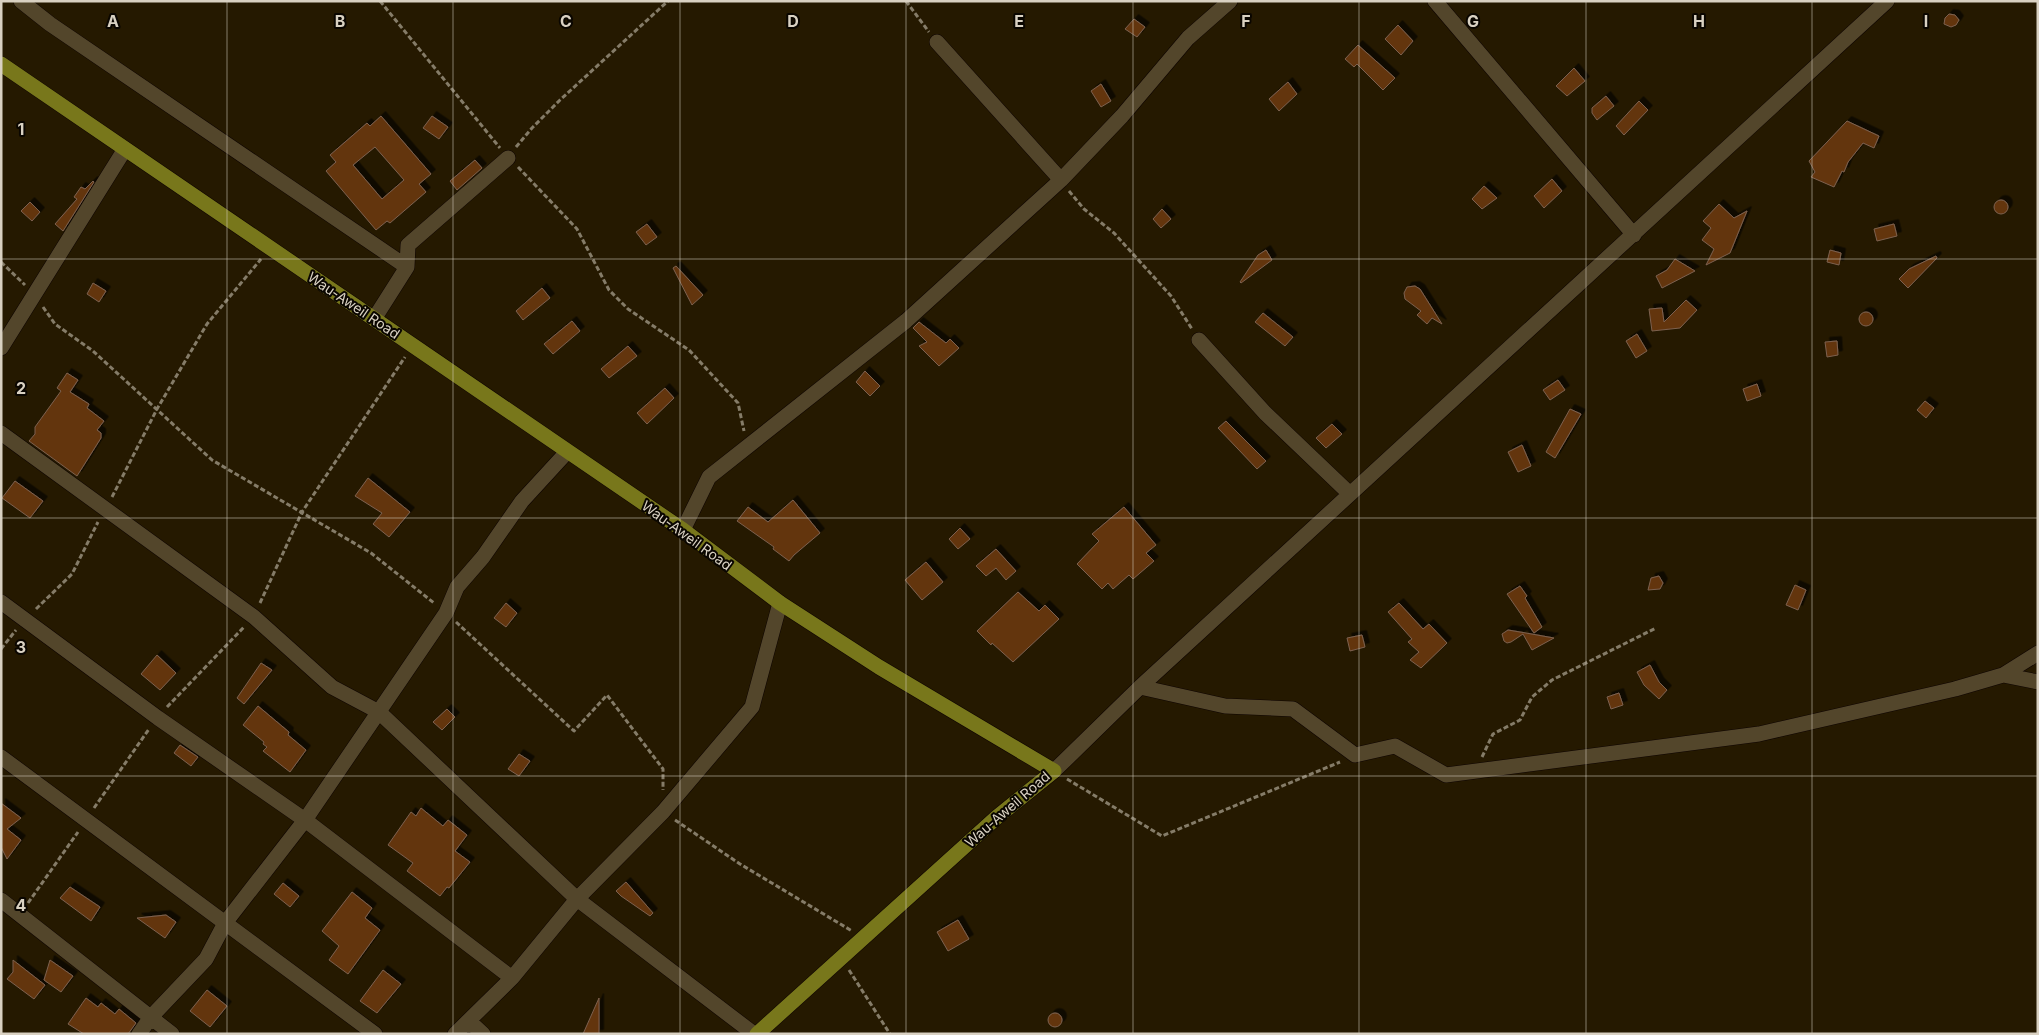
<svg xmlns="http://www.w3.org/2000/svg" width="2039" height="1035" viewBox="0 0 2039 1035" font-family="Inter,sans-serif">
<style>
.building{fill:#633510;stroke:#7d614f;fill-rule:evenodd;filter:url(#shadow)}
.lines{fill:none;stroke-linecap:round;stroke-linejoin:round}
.minor-casing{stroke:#0e0400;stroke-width:16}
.major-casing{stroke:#0e0400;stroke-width:16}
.path{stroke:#857c68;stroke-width:3;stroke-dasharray:5 2.5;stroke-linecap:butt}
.minor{stroke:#53462b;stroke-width:15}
.major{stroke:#78771b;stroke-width:15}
.grid{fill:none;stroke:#d9d1c2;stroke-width:1;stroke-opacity:0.55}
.labels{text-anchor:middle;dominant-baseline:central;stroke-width:4;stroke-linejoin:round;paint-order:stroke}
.street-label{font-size:14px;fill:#d9d1c2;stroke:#0a0600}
.grid-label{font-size:16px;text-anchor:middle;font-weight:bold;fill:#d9d1c2;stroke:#0a0600;stroke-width:4;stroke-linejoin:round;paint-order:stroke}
</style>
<defs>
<filter id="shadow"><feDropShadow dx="4.5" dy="-4.5" stdDeviation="0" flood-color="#0009"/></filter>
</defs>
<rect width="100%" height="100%" fill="#251900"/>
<!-- building -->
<path class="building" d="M1949 14 1955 15 1959 20 1956 25 1951 27 1944 24 1945 18Z
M1134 19 1145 27 1137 37 1125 29Z
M1398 25 1413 41 1401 55 1385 39Z
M1358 45 1395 78 1383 90 1357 64 1354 67 1345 59Z
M1574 68 1585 81 1567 96 1556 86Z
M1288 82 1297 94 1279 111 1269 99Z
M1101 84 1111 101 1101 107 1091 91Z
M1606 96 1614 106 1597 120 1592 113V108Z
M1639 101 1648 110 1624 135 1616 126Z
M381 116 431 174 419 184 426 192 390 223 387 221 376 230 326 171 336 162 330 155 367 123 370 126ZM375 147 404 180 382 199 353 165Z
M432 116 448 127 439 139 423 128Z
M1847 121 1879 136 1874 148 1863 143 1848 162 1844 172 1842 171 1834 187 1811 177 1815 172 1809 161Z
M475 160 482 168 457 190 450 181Z
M1552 179 1562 191 1544 208 1534 196Z
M93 181 94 182 63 231 55 224 77 199 74 197 81 187 85 189Z
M1484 186 1497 198 1482 209 1472 199Z
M1994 207a7 7 0 1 1 14 0a7 7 0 1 1-14 0Z
M30 202 40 212 32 221 21 211Z
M1719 204 1734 218 1747 211 1730 253 1706 265 1714 249 1702 240 1711 228 1703 221Z
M1162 209 1171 219 1161 228 1153 219Z
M647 224 657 237 646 245 636 232Z
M1894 224 1897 236 1877 241 1874 229Z
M1266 250 1272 260 1241 283 1240 282 1258 255Z
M1830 250 1841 253 1839 265 1827 262Z
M1936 256 1937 258 1908 288 1899 279 1909 269Z
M1675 259 1695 271 1662 288 1656 276 1667 270Z
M676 266 703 295 692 305 673 268Z
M93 283 106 291 99 302 87 294Z
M1415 286 1420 289 1442 324 1432 318 1427 324 1417 315 1421 311 1405 299 1404 293 1407 287Z
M542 288 550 298 523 320 516 311Z
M1686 300 1697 310 1680 328 1652 331 1649 309 1662 308 1664 322Z
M1859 319a7 7 0 1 1 14 0a7 7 0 1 1-14 0Z
M1263 313 1293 337 1285 346 1255 322Z
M572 321 580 331 553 354 544 344Z
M919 322 946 343 950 339 959 348 939 366 919 346 927 342 913 328Z
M1637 334 1647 351 1636 358 1626 341Z
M1837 341 1838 355 1827 357 1825 342Z
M628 346 637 356 609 378 601 369Z
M865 371 880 386 870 396 856 382Z
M67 373 78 380 70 392 89 404 87 408 104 421 97 430 101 433V438L77 476 29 441 35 434V427L61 391 57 388Z
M1558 380 1565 390 1550 400 1543 390Z
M1757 384 1761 396 1747 401 1743 389Z
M665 388 674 398 647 424 637 413Z
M1925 401 1934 408 1926 418 1917 410Z
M1570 409 1581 414 1555 458 1546 452Z
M1226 421 1266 461 1257 469 1218 428Z
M1332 424 1342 434 1326 448 1316 438Z
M1522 445 1531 466 1518 472 1508 452Z
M368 478 410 512 389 537 373 524 382 513 355 496Z
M15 481 43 501 30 518 2 498Z
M793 500 820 533 794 555 789 561 773 549 774 547 737 521 748 507 768 522Z
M1124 507 1156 545 1146 553 1154 561 1133 579 1129 575 1113 589 1108 583 1102 589 1077 564 1099 541 1092 534Z
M960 528 970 539 958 549 949 539Z
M996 549 1016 571 1006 580 996 568 986 576 976 566Z
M926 562 943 582 922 600 905 580Z
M1659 576 1663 583 1660 589 1648 590 1651 578Z
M1795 585 1806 590 1798 610 1786 605Z
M1520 586 1527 596 1525 598 1542 627 1534 633 1507 594Z
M1018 592 1039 611 1045 605 1059 619 1013 662 992 643 991 645 977 631Z
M506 603 517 613 506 627 494 618Z
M1399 603 1423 629 1429 624 1447 643 1421 668 1410 660 1419 652 1408 642 1412 639 1388 612Z
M1508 630 1526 633 1554 638 1532 650 1523 634 1511 642 1507 643 1504 641 1502 634Z
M1362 635 1365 647 1350 651 1347 638Z
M157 655 176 673 160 690 141 674Z
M261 663 272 670 244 704 237 698Z
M1650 665 1659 682 1667 690 1659 699 1644 685 1637 672Z
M1619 693 1623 705 1611 709 1607 697Z
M258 706 289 732 288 735 306 750 290 772 263 751 267 747 263 744 264 742 243 725Z
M447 709 455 717 442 730 433 722Z
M180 745 198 757 191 766 174 753Z
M519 754 530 761 519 776 508 769Z
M1 803 21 818 7 829 21 840 7 859 1 847Z
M421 808 443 826 448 820 467 835 455 851 470 862 449 888 447 887 440 896 407 871 413 863 388 845 411 812 416 816Z
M626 882 653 913 650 916 621 896 616 891Z
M283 883 299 896 290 907 274 894Z
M70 887 100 907 91 921 60 898Z
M352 892 372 908 365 918 380 930 348 974 329 960 339 946 322 931Z
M166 915 176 922 165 938 137 918Z
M958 920 969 939 948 951 937 932Z
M13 960 45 985 34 999 7 979 13 972Z
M50 960 73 976 61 992 44 980Z
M383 970 401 984 377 1013 360 1001Z
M207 990 227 1006 210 1027 190 1011Z
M86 998 98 1007 101 1003 115 1014 119 1009 136 1023 128 1034H84L68 1024Z
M599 998V1034H583Z
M1048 1020a7 7 0 1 1 14 0a7 7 0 1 1-14 0Z"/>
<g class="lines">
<!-- minor casing -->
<g class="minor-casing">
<path id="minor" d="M21 1 50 24 407 267
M1435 1 1634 235
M937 42 1061 180
M374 319 407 267 408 245 508 158
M1199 340 1265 413 1350 494
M1 348 125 149
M1 433 254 617 332 687 379 712 577 899 754 1034
M683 530 709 477 906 321 1061 180 1122 116 1188 38 1230 1
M1 602 158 718 305 820 512 978
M2003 675 2038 653
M1140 687 1225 706 1293 709 1355 755 1395 746 1446 775 1759 734 1955 689 2003 675 2038 682
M1 757 375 1034
M1054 771 1140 687 1887 1
M1 900 172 1034
M469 1021 483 1034
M139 1034 151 1017 206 959 225 923 305 820 446 613 457 587 483 557 522 501 567 452
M455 1034 512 978 577 899 663 812 752 707 780 603"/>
</g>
<!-- major casing -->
<g class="major-casing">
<path id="major" d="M1 64 683 530 780 603 879 667 1054 771 997 817 757 1034"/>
</g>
<!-- path -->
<path class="path" d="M380 1 500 148
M906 1 929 32
M516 147 532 128 560 100 668 1
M518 167 577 229 609 290 628 309 689 350 738 403 744 431
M1069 191 1084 209 1114 233 1171 296 1192 329
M1 262 25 285
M43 307 55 324 93 351 212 460 371 553 434 603
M112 497 157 409 207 324 261 259
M260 603 302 512 405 357
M36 609 72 574 98 522
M456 622 574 731 607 695 663 769V790
M1 649 16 630
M167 707 244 627
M1482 757 1493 734 1520 720 1532 697 1552 680 1656 628
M1067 779 1162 836 1340 762
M94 808 149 729
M675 820 740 864 852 931
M28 903 78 832
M849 970 890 1034"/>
<!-- minor -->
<use href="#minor" class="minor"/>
<!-- major -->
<use href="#major" class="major"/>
</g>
<!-- grid -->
<path class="grid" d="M227 1V1034M453 1V1034M680 1V1034M906 1V1034M1133 1V1034M1359 1V1034M1586 1V1034M1812 1V1034M1 259H2038M1 518H2038M1 776H2038"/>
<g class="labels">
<!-- street labels -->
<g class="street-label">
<text transform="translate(354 305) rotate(34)">Wau-Aweil Road</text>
<text transform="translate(687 535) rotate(36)">Wau-Aweil Road</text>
<text transform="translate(1007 809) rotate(-41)">Wau-Aweil Road</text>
</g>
</g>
<g class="grid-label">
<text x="113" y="27">A</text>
<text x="340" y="27">B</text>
<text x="566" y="27">C</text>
<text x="793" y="27">D</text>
<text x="1019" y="27">E</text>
<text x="1246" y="27">F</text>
<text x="1473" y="27">G</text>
<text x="1699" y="27">H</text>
<text x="1926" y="27">I</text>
<text x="21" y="135">1</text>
<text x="21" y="394">2</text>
<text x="21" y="653">3</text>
<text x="21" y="911">4</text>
</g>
<!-- border -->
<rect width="2039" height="1035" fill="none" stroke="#d9d1c2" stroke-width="5"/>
</svg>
